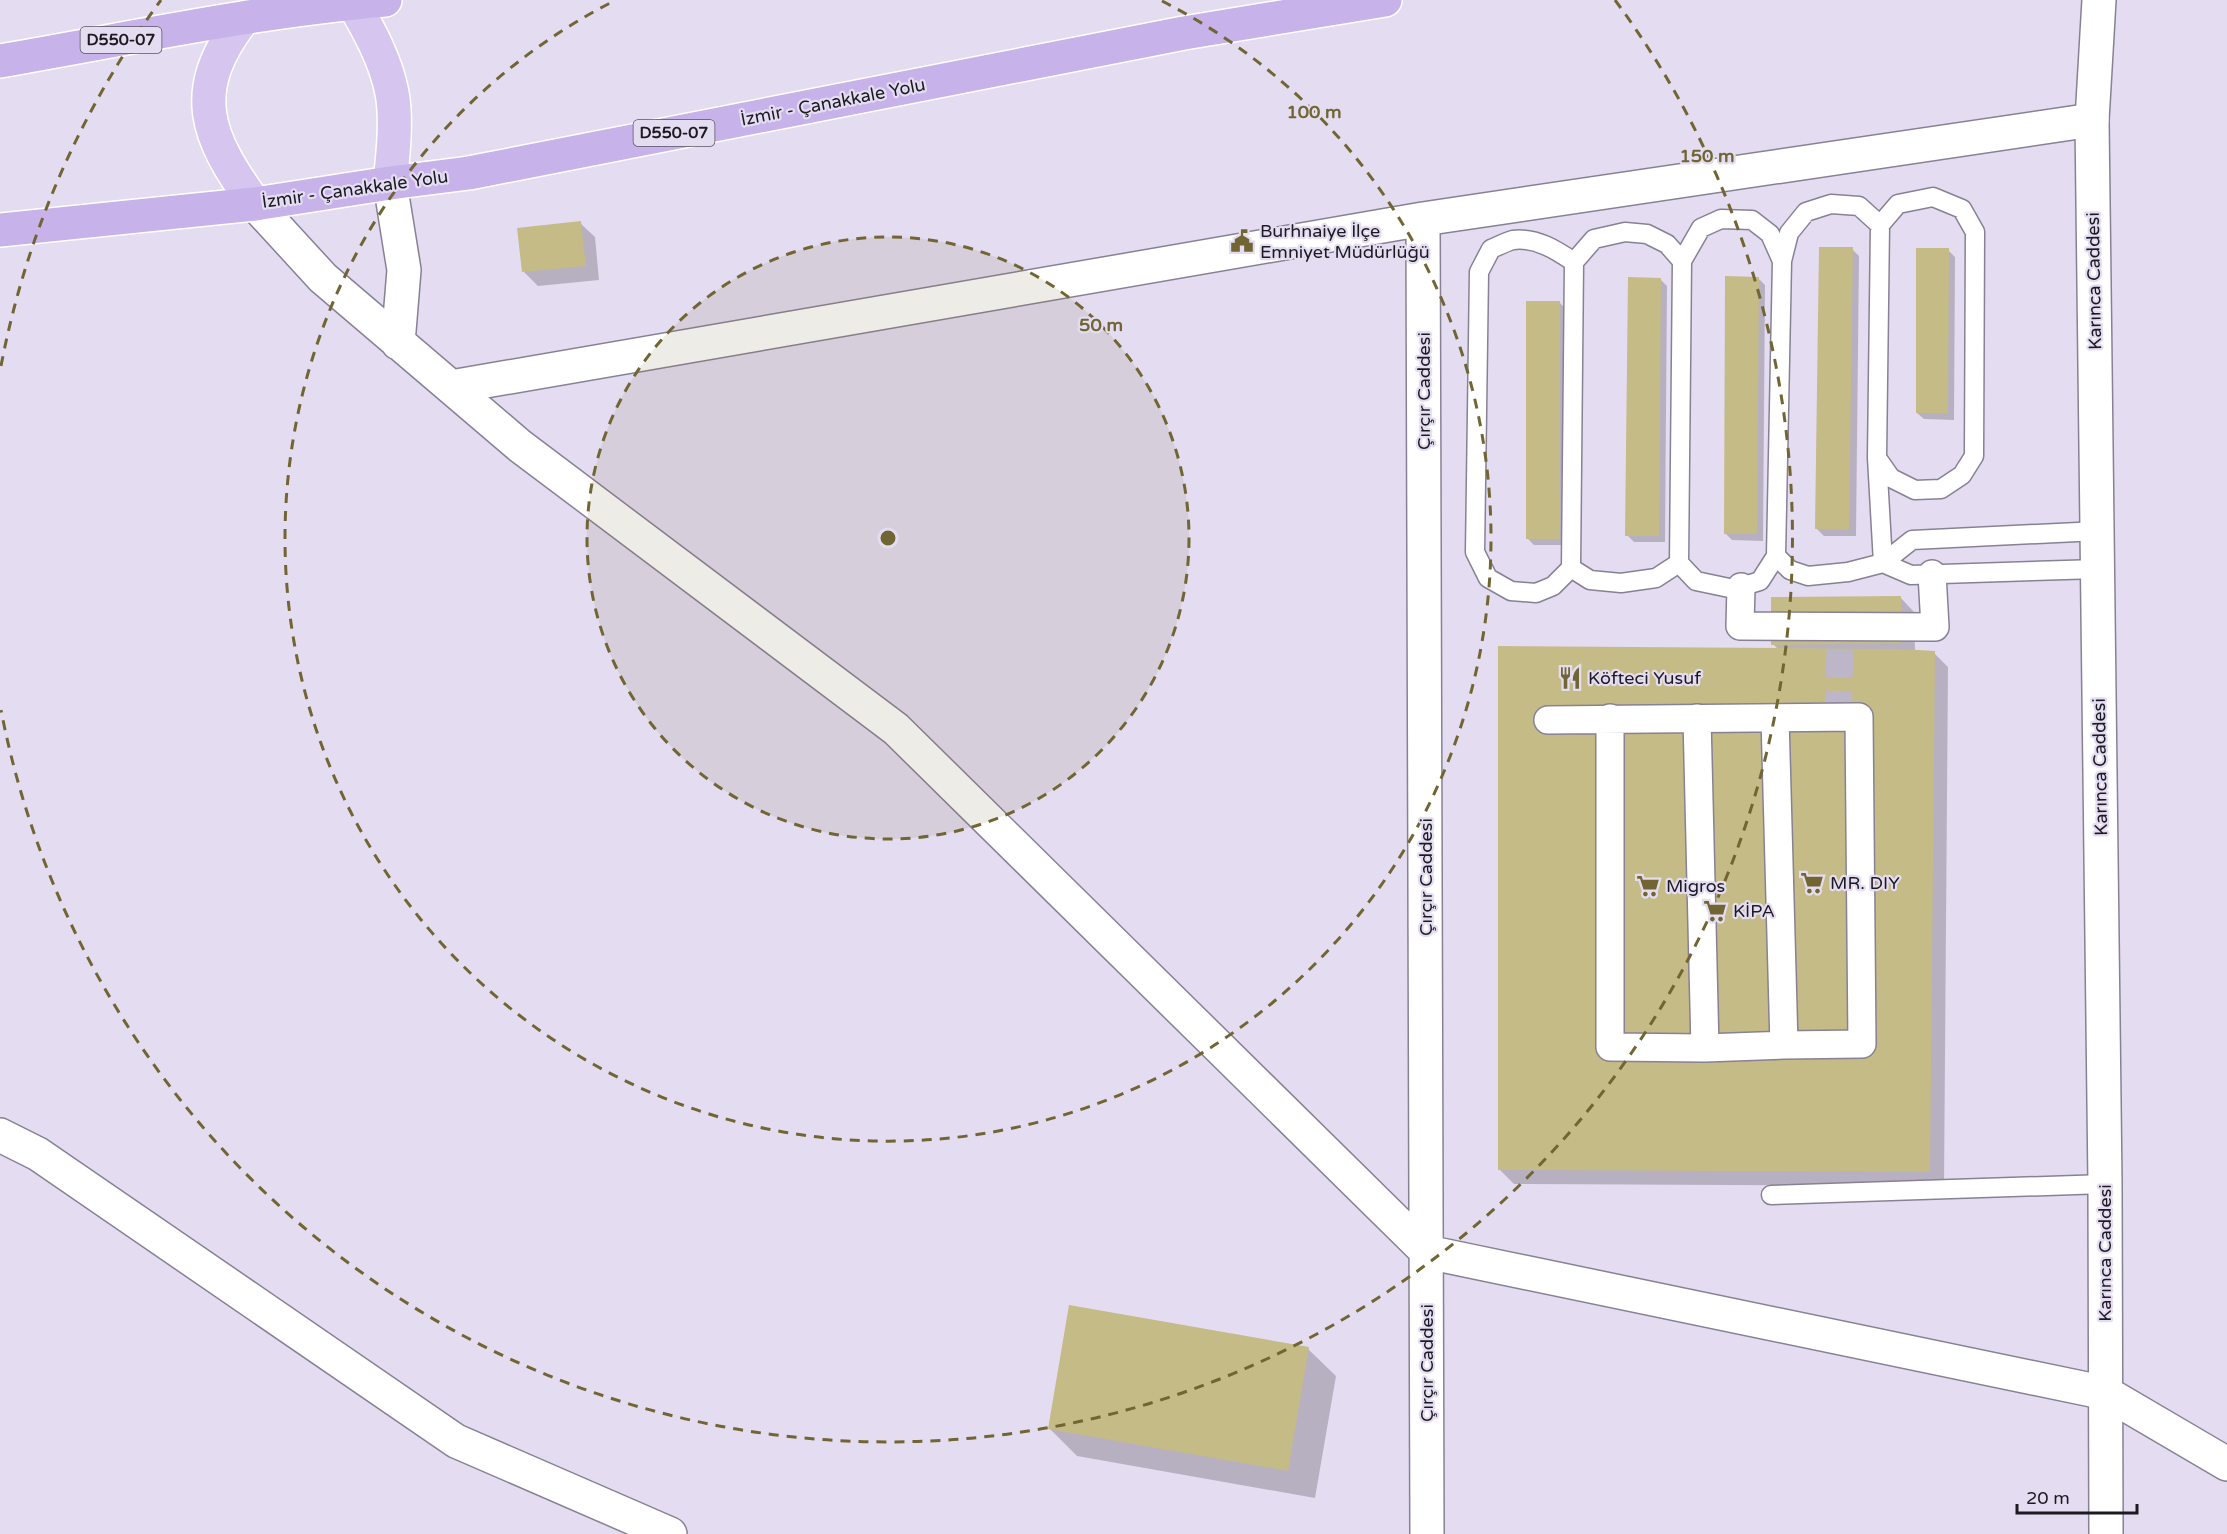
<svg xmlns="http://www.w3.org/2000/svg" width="2227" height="1534" viewBox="0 0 2227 1534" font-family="'Varela Round',sans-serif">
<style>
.shadow{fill:#0003}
.building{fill:#c5bb87}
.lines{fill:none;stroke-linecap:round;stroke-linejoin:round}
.pedestrian-tunnel{stroke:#bcb6c8;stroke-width:27;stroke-dasharray:27 14;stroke-linecap:butt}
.service-casing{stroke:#888194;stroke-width:21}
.pedestrian-casing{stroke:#888194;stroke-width:30}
.minor-casing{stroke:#888194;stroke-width:36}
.tertiary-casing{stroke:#888194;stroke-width:36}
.primary-casing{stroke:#fff;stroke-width:36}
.trunk-casing{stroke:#fff;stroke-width:36}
.service{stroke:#fff;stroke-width:18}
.pedestrian{stroke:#fff;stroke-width:27}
.minor{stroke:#fff;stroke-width:33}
.tertiary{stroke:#fff;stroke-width:33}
.primary{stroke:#d5c5ef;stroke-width:33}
.trunk{stroke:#c7b2ea;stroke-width:33}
.ring{fill:none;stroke:#716633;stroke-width:3;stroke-dasharray:10 8}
.labels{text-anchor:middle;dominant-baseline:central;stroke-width:4.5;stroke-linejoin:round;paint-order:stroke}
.shield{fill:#e4ddf2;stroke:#585460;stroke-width:1.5}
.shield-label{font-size:16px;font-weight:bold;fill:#1c1a21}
.street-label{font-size:18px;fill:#1c1a21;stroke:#e4ddf2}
.poi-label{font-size:18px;fill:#1c1a21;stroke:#e4ddf2;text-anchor:start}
.centre{fill:#716633;stroke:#e4ddf2;stroke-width:3}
.ring-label{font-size:18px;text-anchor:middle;font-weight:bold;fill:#716633;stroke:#e4ddf2;stroke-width:4.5;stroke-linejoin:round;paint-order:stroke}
</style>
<rect width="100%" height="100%" fill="#e4ddf2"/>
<!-- shadow -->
<path class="shadow" d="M580 223 595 237 599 280 538 286 524 272Z
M1852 249 1859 256 1856 536H1824L1817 529Z
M1948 250 1955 257 1954 420 1924 419 1917 413Z
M1758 278 1765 285 1763 541 1732 540 1725 533Z
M1660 279 1667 286 1665 542H1634L1627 535Z
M1559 302 1566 309 1567 545H1534L1527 538Z
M1900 597 1914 612 1915 652 1934 653 1948 667 1944 1186 1514 1184 1500 1170 1780 651 1773 644Z
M1308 1349 1336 1376 1315 1498 1077 1456 1049 1428Z"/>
<!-- building -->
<path class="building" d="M581 221 586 266 522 272 517 228Z
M1819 247H1853L1849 530 1815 529Z
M1916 248H1949L1948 413H1916Z
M1725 276 1759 277 1757 534H1724Z
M1628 277 1661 278 1659 536H1625Z
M1526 301H1560V539H1526Z
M1901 596V643L1771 645V597Z
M1498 646 1901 649 1935 651 1930 1172 1498 1170Z
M1069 1305 1309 1347 1288 1471 1048 1429Z"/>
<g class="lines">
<!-- pedestrian-tunnel -->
<path class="pedestrian-tunnel" d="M1838 718 1840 649"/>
<!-- service casing -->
<g class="service-casing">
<path id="service" d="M1682 261 1701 228 1721 219 1752 220 1770 234 1782 261
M1574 262C1556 250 1536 237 1513 240 1506 242 1498 246 1491 249L1479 272 1475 552 1488 578 1511 591 1536 593 1553 586 1571 568 1574 262 1594 239 1625 232 1647 234 1667 244 1682 261 1679 563 1696 581 1734 589 1760 581 1776 556 1782 261 1789 233 1806 212 1831 204 1859 206 1880 225
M1877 458 1880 225 1898 204 1933 197 1962 209 1975 232 1974 456 1962 475 1941 489 1915 490 1891 478 1877 458 1883 563
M1776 556 1790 570 1808 576 1848 572 1883 563 1912 540 2098 531
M1883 563 1911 575 2098 569
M1571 568 1590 580 1621 583 1656 578 1679 563
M1771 1195 2105 1184"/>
</g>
<!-- pedestrian casing -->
<g class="pedestrian-casing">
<path id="pedestrian" d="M1741 587 1740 626 1935 627 1932 574
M1610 718V1047L1705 1048 1697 718
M1548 720 1859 717 1862 1044 1784 1045 1775 718
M1705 1048 1784 1045"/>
</g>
<!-- minor casing -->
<g class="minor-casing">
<path id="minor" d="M390 183 404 270 398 343
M255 204 323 278 520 446 896 729 1427 1252 2106 1393 2227 1464
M1423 219 1427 1534
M451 387 1423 219 2092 120
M0 1135 38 1154 456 1441 670 1534"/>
</g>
<!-- tertiary casing -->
<g class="tertiary-casing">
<path id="tertiary" d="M2099 0 2092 120 2105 1184 2106 1534"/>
</g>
<!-- primary casing -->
<g class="primary-casing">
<path id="primary" d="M353 3C369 30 386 61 392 93 397 119 393 156 390 183
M243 19C187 91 206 137 255 204"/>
</g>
<!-- trunk casing -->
<g class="trunk-casing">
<path id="trunk" d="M0 61C128 39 256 11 385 0
M0 230 255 204 390 183 469 173 1184 33 1385 0"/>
</g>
<!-- service -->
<use href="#service" class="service"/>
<!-- pedestrian -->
<use href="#pedestrian" class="pedestrian"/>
<!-- minor -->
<use href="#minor" class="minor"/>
<!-- tertiary -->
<use href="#tertiary" class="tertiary"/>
<!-- primary -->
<use href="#primary" class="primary"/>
<!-- trunk -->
<use href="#trunk" class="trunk"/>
</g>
<!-- distance rings -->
<circle cx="888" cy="538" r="301" fill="#716633" fill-opacity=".12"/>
<g class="ring">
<circle cx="888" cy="538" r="301"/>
<path d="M1162 1A603 603 0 1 1 614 1"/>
<path d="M1 366A904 904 0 0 1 161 0M1615 0A904 904 0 1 1 1 710"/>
</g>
<!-- icons -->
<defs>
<g id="civic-bare" transform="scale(1.8)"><path d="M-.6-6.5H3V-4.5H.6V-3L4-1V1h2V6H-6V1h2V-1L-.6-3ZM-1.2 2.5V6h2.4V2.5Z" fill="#716633" stroke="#e4ddf2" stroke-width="2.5" paint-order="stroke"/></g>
<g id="restaurant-bare" transform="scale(1.8)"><path d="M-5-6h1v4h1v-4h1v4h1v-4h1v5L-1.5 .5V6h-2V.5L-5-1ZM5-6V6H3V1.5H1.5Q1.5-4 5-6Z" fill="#716633" stroke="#e4ddf2" stroke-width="2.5" paint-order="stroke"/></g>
<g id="supermarket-bare" transform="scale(1.8)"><path d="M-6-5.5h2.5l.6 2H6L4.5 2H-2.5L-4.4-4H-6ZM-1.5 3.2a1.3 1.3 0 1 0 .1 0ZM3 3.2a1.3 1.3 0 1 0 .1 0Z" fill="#716633" stroke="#e4ddf2" stroke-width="2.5" paint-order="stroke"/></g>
</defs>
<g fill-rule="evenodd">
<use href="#civic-bare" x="1242" y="241"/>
<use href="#restaurant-bare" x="1570" y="678"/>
<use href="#supermarket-bare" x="1812" y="883"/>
<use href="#supermarket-bare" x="1648" y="886"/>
<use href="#supermarket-bare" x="1715" y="911"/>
</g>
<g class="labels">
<!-- shield labels -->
<g class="shield">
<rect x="80.5" y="27" width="81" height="26" rx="4.5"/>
<rect x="633.5" y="120" width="81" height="26" rx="4.5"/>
</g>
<g class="shield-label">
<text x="121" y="40">D550-07</text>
<text x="674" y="133">D550-07</text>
</g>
<!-- street labels -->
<g class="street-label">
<text transform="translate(833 102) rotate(-11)">İzmir - Çanakkale Yolu</text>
<text transform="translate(355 189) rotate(-8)">İzmir - Çanakkale Yolu</text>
<text transform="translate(2094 281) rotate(-91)">Karınca Caddesi</text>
<text transform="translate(1424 391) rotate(-90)">Çırçır Caddesi</text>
<text transform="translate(2100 767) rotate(-91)">Karınca Caddesi</text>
<text transform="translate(1426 877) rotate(-90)">Çırçır Caddesi</text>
<text transform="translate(2105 1253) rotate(-90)">Karınca Caddesi</text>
<text transform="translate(1427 1363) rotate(-90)">Çırçır Caddesi</text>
</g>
<!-- poi labels -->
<g class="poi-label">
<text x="1260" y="231">Burhnaiye İlçe<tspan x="1260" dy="21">Emniyet Müdürlüğü</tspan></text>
<text x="1588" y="678">Köfteci Yusuf</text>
<text x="1830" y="883">MR. DIY</text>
<text x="1666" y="886">Migros</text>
<text x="1733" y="911">KİPA</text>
</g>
</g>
<circle cx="888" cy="538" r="9" class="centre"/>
<g class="ring-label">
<text x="1314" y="118">100 m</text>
<text x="1707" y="162">150 m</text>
<text x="1101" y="331">50 m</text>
</g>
<!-- scale -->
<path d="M2017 1504v9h120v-9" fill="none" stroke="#1c1a21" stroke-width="3"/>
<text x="2026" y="1504" font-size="18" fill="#1c1a21" stroke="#e4ddf2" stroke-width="4.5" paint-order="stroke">20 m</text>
</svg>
